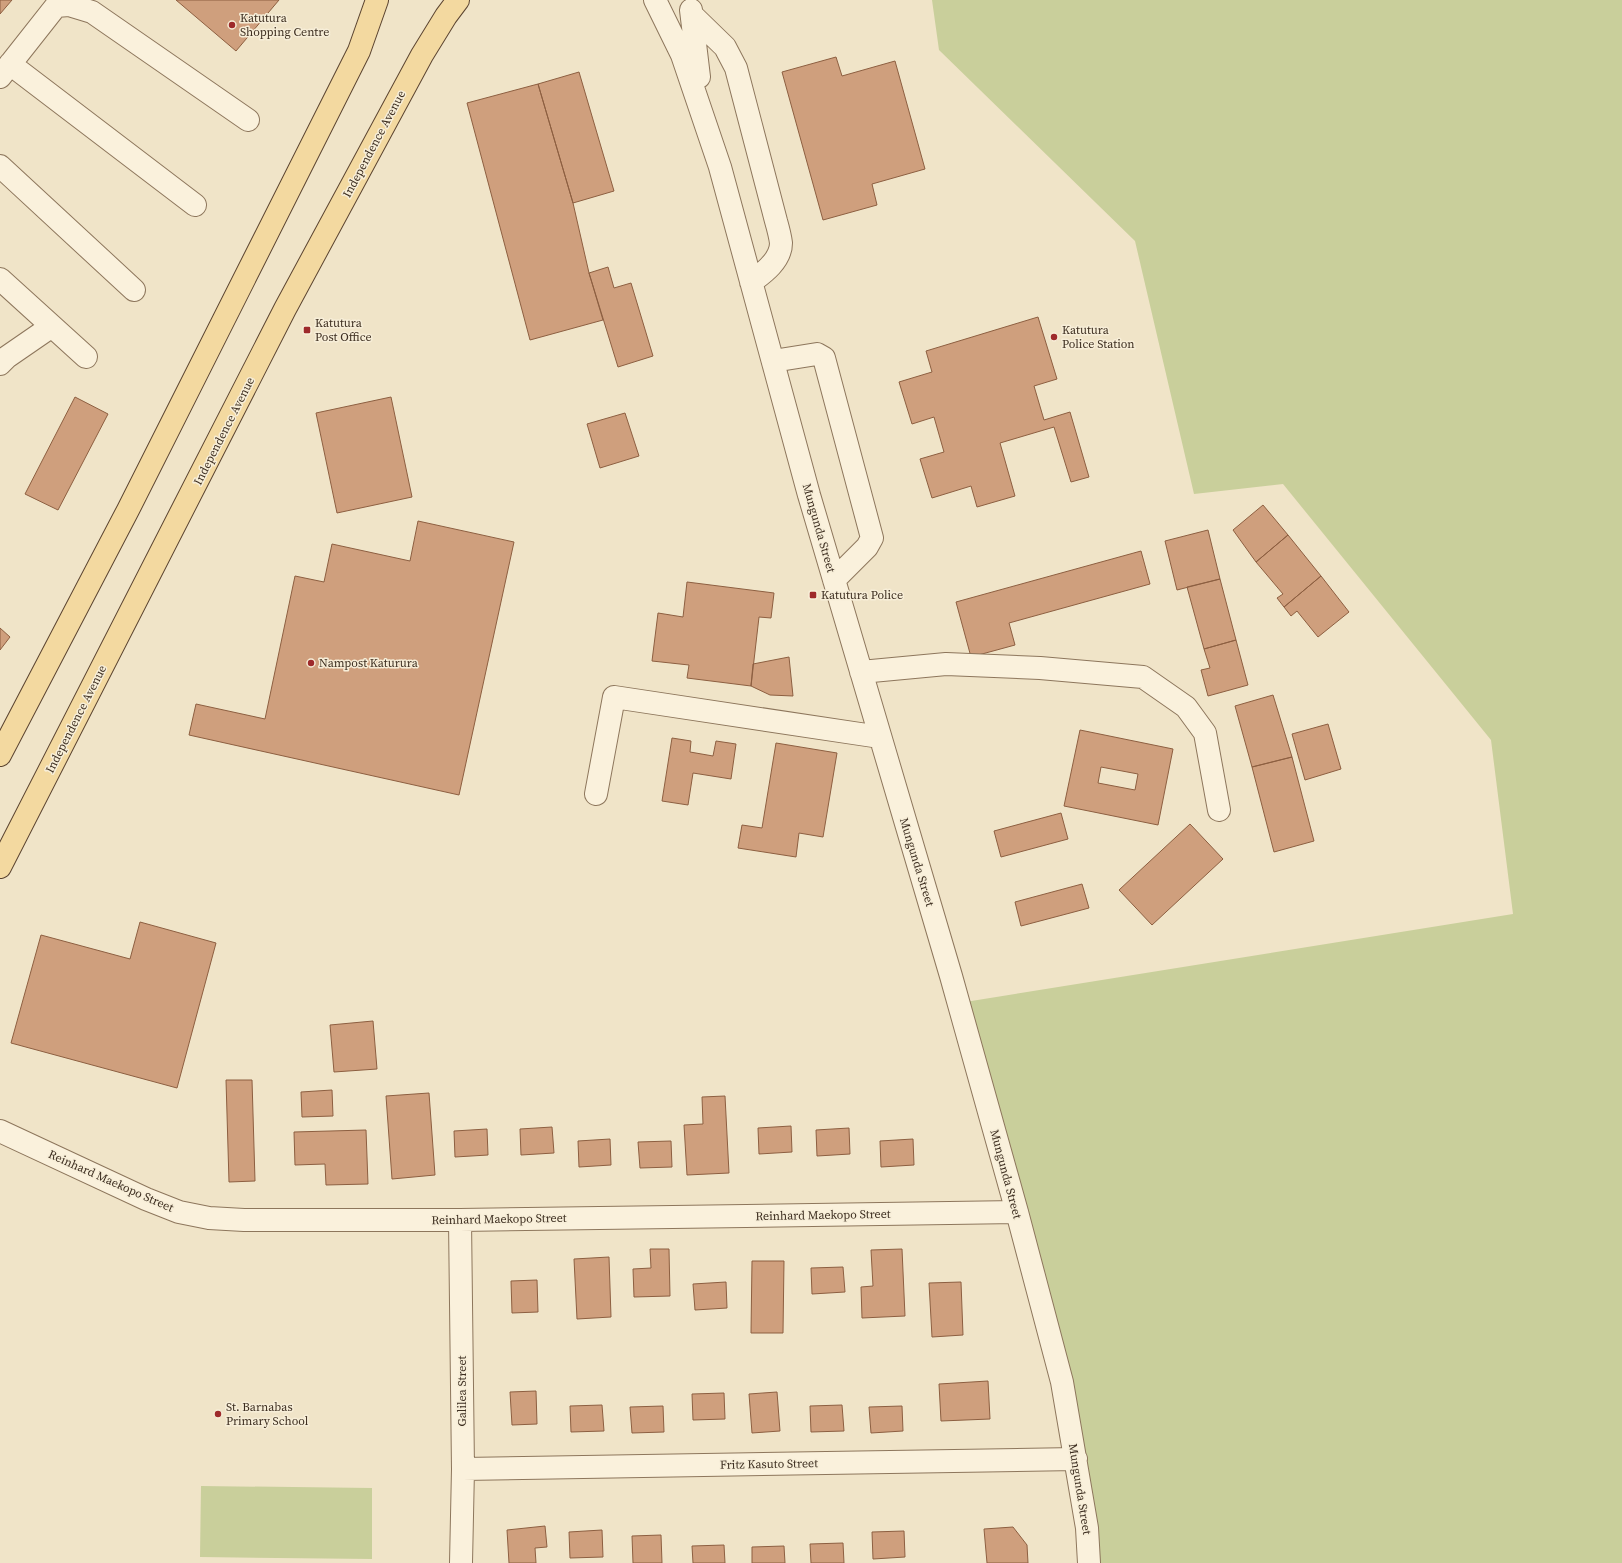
<svg xmlns="http://www.w3.org/2000/svg" width="1622" height="1563" viewBox="0 0 1622 1563" font-family="'Source Serif 4',serif">
<style>
.green{fill:#c9cf9b}
.building{fill:#cf9f7d;stroke:#8d5f41;fill-rule:evenodd}
.lines{fill:none;stroke-linecap:round;stroke-linejoin:round}
.minor-casing{stroke:#8d765c;stroke-width:24}
.major-casing{stroke:#5b4430;stroke-width:24}
.minor{stroke:#faf1dc;stroke-width:22}
.major{stroke:#f3d9a0;stroke-width:22}
.poi-dot{fill:#9e2a2b;stroke:#f7eed8;stroke-width:1.5}
.labels{text-anchor:middle;dominant-baseline:central;stroke-width:3;stroke-linejoin:round;paint-order:stroke}
.poi-label{font-size:12px;fill:#3d2e20;stroke:#f7eed8;text-anchor:start}
.street-label{font-size:12px;fill:#3d2e20;stroke:#f7eed8}
</style>
<rect width="100%" height="100%" fill="#f0e4c8"/>
<!-- green -->
<path class="green" d="M932 0H1622V1563H1089L1087 1528 959 1003 1513 914 1491 740 1283 484 1194 494 1135 241 939 50Z
M201 1486 372 1488V1559L200 1557Z"/>
<!-- building -->
<path class="building" d="M0 0H12L0 14Z
M176 0H279L236 51Z
M836 57 842 76 895 61 925 169 872 184 877 205 823 220 782 72Z
M579 72 614 191 573 203 538 84Z
M538 84 573 203 589 273 603 320 530 340 467 103Z
M608 267 614 288 631 283 653 356 618 367 589 273Z
M1038 317 1057 379 1034 386 1044 420 1070 412 1089 477 1071 482 1054 427 1000 443 1015 496 977 507 971 486 932 498 920 459 944 452 934 417 912 424 899 382 932 372 926 351Z
M75 397 108 414 58 510 25 494Z
M391 397 412 497 337 513 316 413Z
M625 413 639 456 600 468 587 424Z
M1263 505 1288 535 1256 562 1233 530Z
M418 521 514 542 459 795 189 735 196 704 265 719 295 576 324 582 332 544 410 561Z
M1208 530 1220 579 1177 590 1165 541Z
M1288 535 1321 576 1284 607 1277 598 1283 594 1256 562Z
M1141 551 1150 584 1009 623 1015 645 971 657 956 602Z
M1321 576 1349 612 1318 637 1297 611 1291 616 1284 607Z
M1220 579 1236 640 1204 649 1187 587Z
M687 582 774 593 771 618 759 617 751 686 687 678 689 665 652 661 658 613 683 617Z
M0 628 10 637 0 650Z
M1236 640 1248 685 1208 696 1201 670 1210 668 1204 649Z
M789 657 793 696 770 695 751 686 753 664Z
M1273 695 1292 757 1252 767 1235 706Z
M1328 724 1341 769 1305 780 1292 734Z
M1080 730 1173 749 1158 825 1064 806ZM1101 767 1138 774 1135 790 1098 783Z
M672 738 691 741 690 752 713 756 716 741 736 744 731 779 693 773 688 805 662 801Z
M776 743 837 753 823 837 799 833 796 857 738 848 742 825 762 828Z
M1292 757 1314 841 1274 852 1252 767Z
M1061 813 1068 839 1001 857 994 831Z
M1190 824 1223 859 1152 925 1119 890Z
M1082 884 1089 908 1021 926 1015 902Z
M140 922 216 943 177 1088 11 1043 41 935 130 959Z
M373 1021 377 1069 334 1072 330 1025Z
M226 1080H252L255 1181 229 1182Z
M332 1090 333 1116 302 1117 301 1092Z
M429 1093 435 1175 392 1179 386 1096Z
M725 1096 729 1173 687 1175 684 1125 703 1124 702 1097Z
M791 1126 792 1152 759 1154 758 1128Z
M552 1127 554 1153 521 1155 520 1129Z
M849 1128 850 1154 817 1156 816 1130Z
M487 1129 488 1155 455 1157 454 1131Z
M366 1130 368 1184 326 1185 325 1164 295 1165 294 1132Z
M610 1139 611 1165 579 1167 578 1141Z
M913 1139 914 1165 881 1167 880 1141Z
M671 1141 672 1167 640 1168 638 1142Z
M650 1249H669L670 1296 634 1297 633 1269 651 1268Z
M902 1249 905 1316 862 1318 861 1287 873 1286 871 1250Z
M609 1257 611 1317 577 1319 574 1259Z
M752 1261H784L783 1333H751Z
M843 1267 845 1292 812 1294 811 1268Z
M537 1280 538 1312 512 1313 511 1281Z
M726 1282 727 1308 695 1310 693 1284Z
M961 1282 963 1335 932 1337 929 1283Z
M988 1381 990 1419 941 1421 939 1384Z
M536 1391 537 1424 512 1425 510 1392Z
M777 1392 780 1431 752 1433 749 1394Z
M724 1393 725 1419 693 1420 692 1394Z
M602 1405 604 1431 571 1432 570 1406Z
M842 1405 844 1431 811 1432 810 1406Z
M663 1406 664 1432 632 1433 630 1407Z
M902 1406 903 1431 871 1433 869 1407Z
M545 1526 547 1547 535 1548 536 1563H509L507 1530Z
M1013 1527 1027 1545 1028 1563H987L984 1529Z
M602 1530 603 1557 570 1558 569 1532Z
M904 1531 905 1557 873 1559 872 1532Z
M661 1535 662 1563H633L632 1536Z
M843 1543 844 1563H811L810 1544Z
M724 1545 725 1563H693L692 1546Z
M784 1546 785 1563H752V1547Z"/>
<g class="lines">
<!-- minor casing -->
<g class="minor-casing">
<path id="minor" d="M655 0 682 55 720 167 809 495 951 976 1017 1212 1062 1382 1087 1528 1089 1563
M691 10 699 77
M692 15 725 47 736 68 776 221C778 228 780 235 781 243 781 260 764 273 751 282
M10 64 195 205
M0 77 56 6 69 5 92 12 248 120
M0 166 134 290
M0 279 86 357
M773 361 817 354 824 358 872 538 867 547 834 580
M0 364 7 357 52 326
M861 672 946 664 1040 668 1143 677 1186 707 1205 733 1219 810
M596 794 614 697 880 737
M0 1131 146 1199 179 1212 209 1218 244 1220H460L1017 1212
M460 1220 463 1469 461 1563
M463 1469 1076 1459"/>
</g>
<!-- major casing -->
<g class="major-casing">
<path id="major" d="M0 755 128 510 359 51 377 0
M0 867 285 309 422 55 446 16 458 0"/>
</g>
<!-- minor -->
<use href="#minor" class="minor"/>
<!-- major -->
<use href="#major" class="major"/>
</g>
<!-- markers -->
<g class="poi-dot">
<circle cx="232" cy="25" r="4"/>
<rect x="303" y="326" width="8" height="8" rx="2"/>
<circle cx="1054" cy="337" r="4"/>
<rect x="809" y="591" width="8" height="8" rx="2"/>
<circle cx="311" cy="663" r="4"/>
<circle cx="218" cy="1414" r="4"/>
</g>
<g class="labels">
<!-- poi labels -->
<g class="poi-label">
<text x="240" y="18">Katutura<tspan x="240" dy="14">Shopping Centre</tspan></text>
<text x="315" y="323">Katutura<tspan x="315" dy="14">Post Office</tspan></text>
<text x="1062" y="330">Katutura<tspan x="1062" dy="14">Police Station</tspan></text>
<text x="821" y="595">Katutura Police</text>
<text x="319" y="663">Nampost Katurura</text>
<text x="226" y="1407">St. Barnabas<tspan x="226" dy="14">Primary School</tspan></text>
</g>
<!-- street labels -->
<g class="street-label">
<text transform="translate(374 144) rotate(-62)">Independence Avenue</text>
<text transform="translate(224 431) rotate(-63)">Independence Avenue</text>
<text transform="translate(819 528) rotate(74)">Mungunda Street</text>
<text transform="translate(76 719) rotate(-63)">Independence Avenue</text>
<text transform="translate(917 862) rotate(73)">Mungunda Street</text>
<text transform="translate(1006 1174) rotate(75)">Mungunda Street</text>
<text transform="translate(111 1181) rotate(24)">Reinhard Maekopo Street</text>
<text transform="translate(823 1215) rotate(-1)">Reinhard Maekopo Street</text>
<text transform="translate(499 1219) rotate(-1)">Reinhard Maekopo Street</text>
<text transform="translate(462 1391) rotate(-90)">Galilea Street</text>
<text transform="translate(769 1464) rotate(-1)">Fritz Kasuto Street</text>
<text transform="translate(1080 1489) rotate(81)">Mungunda Street</text>
</g>
</g>
</svg>
